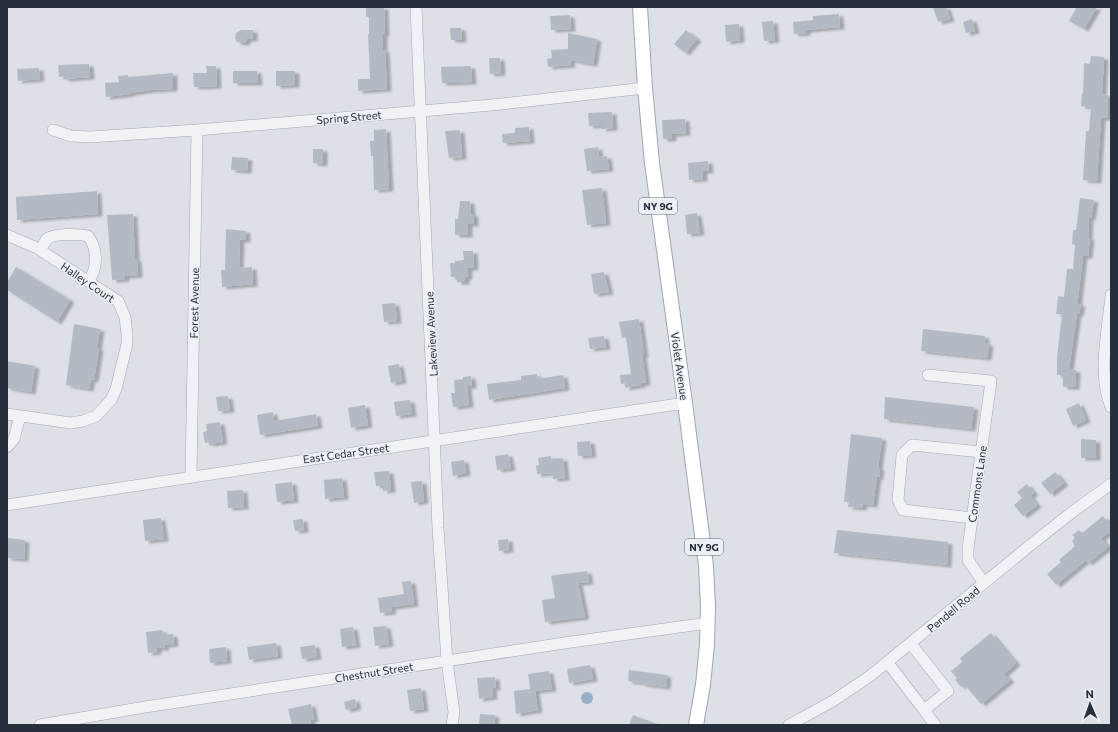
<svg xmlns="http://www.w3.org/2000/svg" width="1118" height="732" viewBox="0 0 1118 732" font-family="Commissioner,sans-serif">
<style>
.water{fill:#98afc7}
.building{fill:#b4bac4;filter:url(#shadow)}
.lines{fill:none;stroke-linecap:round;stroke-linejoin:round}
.minor-casing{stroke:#a3a8b1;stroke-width:12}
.major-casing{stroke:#9da5b3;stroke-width:16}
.minor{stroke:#f0f2f5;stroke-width:11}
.major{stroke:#fff;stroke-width:14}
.labels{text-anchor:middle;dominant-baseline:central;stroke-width:3;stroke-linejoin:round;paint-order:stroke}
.shield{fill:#ecf0f5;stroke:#626974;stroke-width:1}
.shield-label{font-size:10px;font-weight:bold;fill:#272f3d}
.street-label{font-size:11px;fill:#272f3d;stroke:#ecf0f5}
</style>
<defs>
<filter id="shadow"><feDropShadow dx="4.5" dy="2.5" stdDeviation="1" flood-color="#0004"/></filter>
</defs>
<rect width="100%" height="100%" fill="#dde1e7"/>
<!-- water -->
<path class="water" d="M581 698a6 6 0 1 1 12 0a6 6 0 1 1-12 0Z"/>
<!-- building -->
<path class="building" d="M366 7H384L385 34H383V50H385L387 89 358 91V79H370L368 34H369V17H366Z
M933 7H946L950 19 938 22Z
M1077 7H1097L1084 29 1069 21Z
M839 14 840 27 806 30V33L794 34 793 22 813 20V16Z
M570 15 571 29 551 30 550 16Z
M972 19 975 31 966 33 963 22Z
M773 21 775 40 764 41 762 22Z
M739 24 740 40 726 42 725 25Z
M450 28H461L462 40H451Z
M253 30V39H247L245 43H241L237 42 235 38 236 33 241 30Z
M686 30 697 39 685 53 674 44Z
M568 33 597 39 593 64 570 60 571 65 548 67 547 59 552 58 551 50 568 49Z
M1091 56 1104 57 1102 94 1108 95 1107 118H1101L1097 181 1083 180 1086 131H1089L1091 107 1081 106 1082 93H1083L1084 63 1090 64Z
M489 58H500L501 73 490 74Z
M89 64 90 77 64 79V76L59 77 58 65Z
M206 66H216L217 86 194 87 193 73H207Z
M470 66 471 67 472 82 442 83 441 67Z
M39 68 40 79 18 81 17 69Z
M233 71H257L258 83H233Z
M276 71H295V85L276 86Z
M173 73V89L151 90 130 93V94L106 97 105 83 119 82 118 76 128 75V77Z
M612 112 613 128 602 129V125L589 126 588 113Z
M685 119 686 133 672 134V139H663L662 120Z
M529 127 530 141 503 143 502 134 515 133V128Z
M386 129 389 189 374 190 373 156H371L370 141H374V130Z
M460 130 462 157 449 158 445 131Z
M598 147 599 157 607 156 609 169 587 171 584 149Z
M313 149H323V164L313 163Z
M232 157 248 158 247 171 231 170Z
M708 161 709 171H703V179L689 180 688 163Z
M602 188 606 223 587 225 582 190Z
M97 191 98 214 17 220 16 197Z
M1080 198 1094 200 1091 218H1089L1088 238H1090L1088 256H1083L1078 298V304H1081L1079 314H1077L1069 369 1076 370 1075 387H1063V375H1057V357L1062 314H1056L1057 307 1058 296 1064 297 1067 269H1073L1075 245 1072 244 1073 230H1076Z
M460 201H470L471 214H474V224H468V235H455V219H458Z
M697 213 700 233 687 234 685 215Z
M133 214 135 259H137L138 275 125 276V279L112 280 107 215Z
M226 229 246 231V240H240L239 268 252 267 253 284 222 287 221 270H225Z
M463 251H473L474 268H468V277H465V282H457V277H451L450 263H455V261L464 260Z
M16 267 70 300 57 322 7 290V282Z
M604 272 609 292 594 294 591 274Z
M395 303 397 321 384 322 382 304Z
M639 319 644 355H642L646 383H641V385L625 388V383L621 384 620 375 631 374 626 337 622 338 619 322Z
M74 324 100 329 97 348H99L94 380 91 379 89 389 66 385Z
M923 329 985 336V343L989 344 987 358 921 351Z
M604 336 606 347 590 349 588 338Z
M7 361 35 366 31 392 7 388Z
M399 364 402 381 391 383 388 366Z
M537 374V379L563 375 565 388 489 400 487 384 521 380V376Z
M471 376 472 386H467L469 405 453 407 451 393H455L454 380 463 379V377Z
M228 396 230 410 218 411 216 397Z
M885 397 974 407 971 429 884 419Z
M410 400 412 414 396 416 394 402Z
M1079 403 1086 420 1073 426 1066 409Z
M365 405 368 425 351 428 348 408Z
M273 412 274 421 316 414 318 426 260 435 257 415Z
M220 422 223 442 209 444V442L205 443 203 432 207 431 206 424Z
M851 434 882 438 878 468H880L879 477H877L876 483 873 505 863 504 862 508 848 507 849 502H844Z
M1081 439 1096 440V458H1081Z
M590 441 592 455 578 456 577 442Z
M508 454 511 468 497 470 495 456Z
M551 456V459L563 458 565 478 553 479 552 473 537 474 536 466 539 465 538 458Z
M464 460 466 473 453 476 451 462Z
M389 471 391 490 383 491V486H376L374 472Z
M1055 472 1064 483 1050 494 1041 483Z
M342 478 344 497 325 499 324 480Z
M422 481 424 501 414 503 411 482Z
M292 482 294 500 277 502 275 484Z
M1027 484 1034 493 1030 496 1037 505 1023 516 1014 505 1022 498 1017 492Z
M243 490 244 507 228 508 227 491Z
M1103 516 1111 527V531L1101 538 1108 547 1088 563 1086 560 1056 585 1047 574 1061 562 1059 560 1075 546 1072 541 1075 538 1072 535 1079 530 1082 533Z
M161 518 164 539 145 541 143 520Z
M303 519 304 530 295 531 293 520Z
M837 530 948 542 947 565 834 553Z
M7 538 25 540 24 559 7 558Z
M508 539 509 550 499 551 498 540Z
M587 571 589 582 578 583 585 617 545 622 542 600 555 598 551 576 555 575Z
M411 581 414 604 391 607 392 612 380 613 378 598 404 594 402 582Z
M386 626 389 644 375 646 373 627Z
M353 627 356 645 342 647 340 629Z
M162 630 164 635 173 634 174 644 164 645 165 648H157V652L148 653 146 632Z
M991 633 1016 663 1004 674 1010 680 981 704 964 684 961 687 955 680 957 678 951 671 962 662 960 658Z
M276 643 278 656 249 660 247 647Z
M315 645 317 657 302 659 300 647Z
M226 647 227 661 210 663 209 649Z
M590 665 593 679 569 683 567 669Z
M629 670 667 675 666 687 642 684V683L628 681Z
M549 671 552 689 535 691 538 710 516 714 514 691 530 689 528 674Z
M495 677 496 688H492L493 697 479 699 477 678Z
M421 688 424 709 410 711 407 690Z
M355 699 357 707 346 710 344 702Z
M311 704 314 719 310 720 311 725H301L300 724 292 725 288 709Z
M480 714 495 715 494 725H479Z
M633 715 657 724V725H629Z"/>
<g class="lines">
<!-- minor casing -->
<g class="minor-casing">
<path id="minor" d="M416 7 438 528 447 661 454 712 452 725
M53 130 71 136 90 137 197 130 492 105 645 88
M7 235 37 248 118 301 125 317 127 335V344L116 389 111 400 96 416 83 421 71 423 7 414
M40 250C42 247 44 242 47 239 54 233 79 234 88 236 98 249 98 269 88 281
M1111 295C1108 329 1097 375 1111 407
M928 375 991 381 968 548V560L984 583
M7 447 14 439 20 416
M191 476 197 130
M7 505 685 403
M972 518 903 510 898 500 902 455 912 445 981 452
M888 663 924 710 948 691 911 644
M924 710 935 725
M40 725 145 707 571 642 708 623
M789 725 833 701 870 676 1038 539 1075 510 1111 484"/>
</g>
<!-- major casing -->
<g class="major-casing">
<path id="major" d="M640 7 645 88 652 163 685 403 706 566 708 606 707 644 703 685 696 725"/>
</g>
<!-- minor -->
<use href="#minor" class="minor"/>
<!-- major -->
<use href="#major" class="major"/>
</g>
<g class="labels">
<!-- shield labels -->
<g class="shield">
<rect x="639" y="198" width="38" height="16" rx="3"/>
<rect x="685" y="539" width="38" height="16" rx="3"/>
</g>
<g class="shield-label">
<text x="658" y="206">NY 9G</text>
<text x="704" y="547">NY 9G</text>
</g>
<!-- street labels -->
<g class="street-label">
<text transform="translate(349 117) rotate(-5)">Spring Street</text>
<text transform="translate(88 282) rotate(34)">Halley Court</text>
<text transform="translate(194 303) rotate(-89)">Forest Avenue</text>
<text transform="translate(431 334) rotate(-93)">Lakeview Avenue</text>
<text transform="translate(680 366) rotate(82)">Violet Avenue</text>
<text transform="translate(346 453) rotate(-8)">East Cedar Street</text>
<text transform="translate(977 484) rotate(-82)">Commons Lane</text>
<text transform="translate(953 609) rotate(-40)">Pendell Road</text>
<text transform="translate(374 672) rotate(-9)">Chestnut Street</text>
</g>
</g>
<!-- border -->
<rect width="1118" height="732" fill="none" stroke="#272f3d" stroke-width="16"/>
<!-- north arrow -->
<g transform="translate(1090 704) rotate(358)" stroke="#ecf0f5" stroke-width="3" paint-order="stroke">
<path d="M0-3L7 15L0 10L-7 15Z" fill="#272f3d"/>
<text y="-6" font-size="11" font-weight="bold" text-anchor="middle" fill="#272f3d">N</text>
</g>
</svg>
